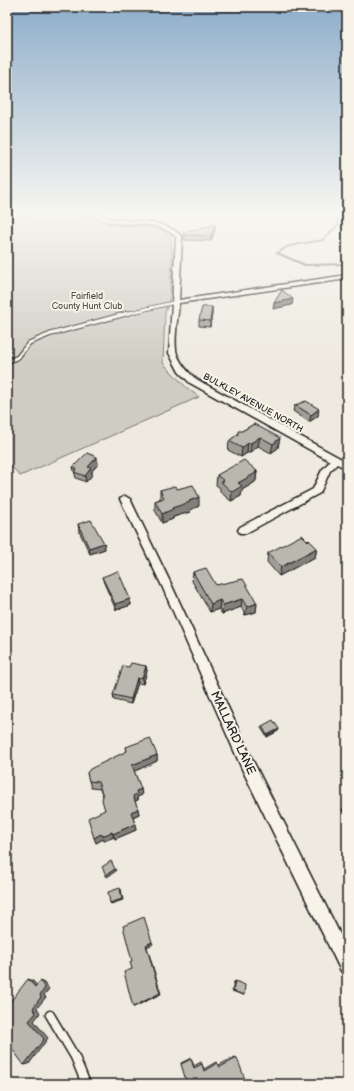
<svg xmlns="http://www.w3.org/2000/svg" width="354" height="1091" viewBox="0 0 354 1091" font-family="'Balsamiq Sans',sans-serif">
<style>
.green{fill:#cfccc3;stroke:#767470}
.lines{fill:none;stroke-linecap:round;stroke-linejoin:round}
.stream{stroke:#6f6d69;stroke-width:2}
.service-far2-casing{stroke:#1c1c1c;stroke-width:4.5}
.service-far1-casing{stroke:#1c1c1c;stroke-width:5.5}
.service-casing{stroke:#1c1c1c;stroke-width:11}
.minor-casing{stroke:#1c1c1c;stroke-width:3}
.service-far2{stroke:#f7f3e8;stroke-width:3}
.service-far1{stroke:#f7f3e8;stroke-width:3.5}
.service{stroke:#f7f3e8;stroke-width:8}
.minor{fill:#f7f3e8;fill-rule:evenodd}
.wall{fill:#a09d96;stroke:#1c1c1c}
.shaded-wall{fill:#82807a;stroke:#1c1c1c}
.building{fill:#bab7af;stroke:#1c1c1c}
.labels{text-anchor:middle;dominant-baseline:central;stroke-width:4;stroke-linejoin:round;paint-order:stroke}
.far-park-label{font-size:9px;fill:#52514e;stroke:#f7f3e8}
.far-street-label{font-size:9px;fill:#1c1c1c;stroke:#f7f3e8}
.near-street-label{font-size:12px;fill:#1c1c1c;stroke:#f7f3e8}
</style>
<rect width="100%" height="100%" fill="#eeeae0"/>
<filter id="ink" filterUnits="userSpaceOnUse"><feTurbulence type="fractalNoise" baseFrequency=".025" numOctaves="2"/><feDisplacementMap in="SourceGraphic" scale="8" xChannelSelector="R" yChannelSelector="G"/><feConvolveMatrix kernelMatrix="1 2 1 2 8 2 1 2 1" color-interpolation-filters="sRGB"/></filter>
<g filter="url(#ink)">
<!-- green -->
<path class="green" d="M7 214H82L92 220 103 224 154 228 165 232 171 238 172 256 170 297 165 313 163 363 186 387 199 397 20 476 7 461Z"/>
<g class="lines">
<!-- stream -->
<path class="stream" d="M336 214 338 225 323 240 289 246 277 253 305 265 347 264"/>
<!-- service-far2 casing -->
<g class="service-far2-casing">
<path id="service-far2" d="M125 314 176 302"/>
</g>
<!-- service-far1 casing -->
<g class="service-far1-casing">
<path id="service-far1" d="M7 362 18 357 29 343 51 334 129 313"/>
</g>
<!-- service casing -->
<g class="service-casing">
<path id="service" d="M50 1015 75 1057 86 1084"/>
</g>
<!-- minor casing -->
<g class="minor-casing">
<path id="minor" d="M90 214C99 214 106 218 114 219 136 222 166 219 182 237L179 300 347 275V279L179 303C178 316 173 343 177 354 181 364 188 372 196 379L347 462V469L337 464 330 471 320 493 246 533H240L238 530 240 527 313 489 322 470 330 461 190 383 179 372 169 353 176 237C154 215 115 232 90 214Z
M125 496 130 499 172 586 252 759 347 948V973L341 971 242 769 162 586 120 499Z"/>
</g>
<!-- service-far2 -->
<use href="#service-far2" class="service-far2"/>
<!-- service-far1 -->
<use href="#service-far1" class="service-far1"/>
<!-- service -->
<use href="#service" class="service"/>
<!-- minor -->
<use href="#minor" class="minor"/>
</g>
<!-- wall -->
<path class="wall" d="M215 225V230L211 241 184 240V232Z
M212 307V314L210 327 199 326V320Z
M295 405 318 416 309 422 293 411Z
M254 424 278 448 271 453 258 446 250 453H247L241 457 228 450 229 441 242 431Z
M98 464 92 471V475L86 482 76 478 73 467Z
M257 471 256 480 255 482 242 490 241 496 231 501 220 492V488L216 485 217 475Z
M177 489 199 506 190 510V512L173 517V519L162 523 155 510V501L160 499V490Z
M78 524 104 543 105 549 90 554 79 531Z
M308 541 317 548 315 557 279 576 267 562 268 553Z
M193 572 216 585 257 603 256 612 245 615 241 607 222 614 219 609 210 612 192 581Z
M102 577 130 599 131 605 116 610 104 583Z
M146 666 147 671 143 684 138 683 131 704 114 700 113 695 129 667Z
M262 726 279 729 278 731 267 737 261 728Z
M126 747 157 755V761L134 771 141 789 142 795 137 797 138 800 135 801 139 814 133 817 136 830 115 839 114 837 104 841 103 839 96 843 105 810 103 796 100 789 91 788 87 773 127 751Z
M347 804V817L342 810Z
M235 981 244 995H243L232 991 234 982Z
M235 1057 237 1058 243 1084 181 1064V1063L191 1058 194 1066 201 1062 204 1069 216 1062 219 1065Z"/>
<!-- shaded-wall -->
<path class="shaded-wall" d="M215 225V230L211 241V236Z
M293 299 292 305 273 309 274 303Z
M212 307V314L210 327V321Z
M319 409 318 416 309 422 311 415Z
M260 437 258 446 250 453 251 443Z
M280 438 278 448 271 453 273 444Z
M248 443 247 453 241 457 242 448Z
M97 457 98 464 92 471V475L86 482 85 476 88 467Z
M257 471 256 480 255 482 242 490 241 496 231 501 232 492 238 483Z
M199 497V506L190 510V512L173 517V519L162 523V514L172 508Z
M104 543 105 549 90 554 89 548Z
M317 548 315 557 279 576 281 567Z
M130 599 131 605 116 610 115 604Z
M242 599 241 607 222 614 223 605Z
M220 600 219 609 210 612 211 604Z
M257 603 256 612 245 615 247 607Z
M146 666 147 671 143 684 142 679Z
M137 678 138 683 131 704V699Z
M279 729 278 731 267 737V735Z
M157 755V761L133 772 132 765Z
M141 789 142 795 137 797 138 800 134 802 133 796 136 791Z
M138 809 139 814 132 817 131 812Z
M135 824 136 830 115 839 113 834Z
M112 832 114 837 104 841 103 839 96 843 94 838 101 834Z
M115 869 116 871 107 877 106 875Z
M121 889 123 900 111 904 110 903Z
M152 942 153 944 147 947 161 994 134 1007H133L146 945Z
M28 979 33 981 39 988 35 987Z
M40 981 44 983 49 989 44 995 46 997 37 1008 40 1013 34 1021 48 1038 29 1064 24 1065 29 1021 33 1008 40 995Z
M60 1082 62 1084H56Z"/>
<!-- building -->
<path class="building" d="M215 225 211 236 184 235V232Z
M282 290 293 299 274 303Z
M202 307H212L210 321 199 320Z
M306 401 319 409 311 415 295 405Z
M254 424 280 438 273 444 260 437 251 443H248L242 448 229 441 238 434V431H242Z
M87 453 97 457 88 467 91 468 85 476 74 472 77 469 73 467Z
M244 460 257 471 255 472 256 473 238 483 242 486 232 492 221 482 224 481 217 475Z
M193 485 199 497 189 501 190 502 172 508 173 509 162 514 155 501 164 498 160 490 175 486 177 489Z
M91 520 104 543 89 548 78 524Z
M302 535 308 541 309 540 317 548 281 567 268 553Z
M206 568 216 585 243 579 257 603 247 607 242 599 223 605 220 600 211 604 193 572Z
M118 571 130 599 115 604 102 577Z
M131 663 146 666 142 679 137 678 131 699 113 695 123 666 129 667Z
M273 720 279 729 267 735 262 726Z
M150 738 157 755 132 765 141 789 136 791 137 794 133 796 138 809 131 812 135 824 113 834 112 832 102 836 101 834 94 838 88 818 105 810 102 800 103 796 98 782 89 781 87 773 90 769 127 751 126 747Z
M111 861 115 869 106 875 102 867Z
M120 888 122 899 110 903 108 892Z
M144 917 152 942 146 945 160 993 133 1007 124 972 132 969 130 962 132 961 123 926Z
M28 979 35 987 40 981 45 988 40 995 41 997 33 1008 36 1013 29 1021 44 1039 24 1065 7 1042V1032L8 1031 7 1030V1006Z
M235 981 245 985 244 995 233 991Z
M237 1058 246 1082 243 1084H187L181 1064 191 1059 194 1068 202 1064 204 1071 217 1063 220 1067Z"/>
</g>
<!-- sky -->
<linearGradient id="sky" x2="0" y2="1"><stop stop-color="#8dadca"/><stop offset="0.58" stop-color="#f7f6f1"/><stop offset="1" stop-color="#f7f6f1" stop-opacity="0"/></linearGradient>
<rect width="354" height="367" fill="url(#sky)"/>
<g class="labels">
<!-- far-park labels -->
<g class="far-park-label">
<text x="87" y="296">Fairfield<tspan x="87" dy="10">County Hunt Club</tspan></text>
</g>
<!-- far-street labels -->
<g class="far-street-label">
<text transform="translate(253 403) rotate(29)">BULKLEY AVENUE NORTH</text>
</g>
<!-- near-street labels -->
<g class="near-street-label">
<text transform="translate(233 733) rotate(65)">MALLARD LANE</text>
</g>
</g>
<!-- margin -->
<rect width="354" height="1091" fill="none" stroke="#f7f3e8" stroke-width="24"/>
<rect x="12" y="12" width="330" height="1067" fill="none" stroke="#1c1c1c" stroke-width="1.5" filter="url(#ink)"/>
</svg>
